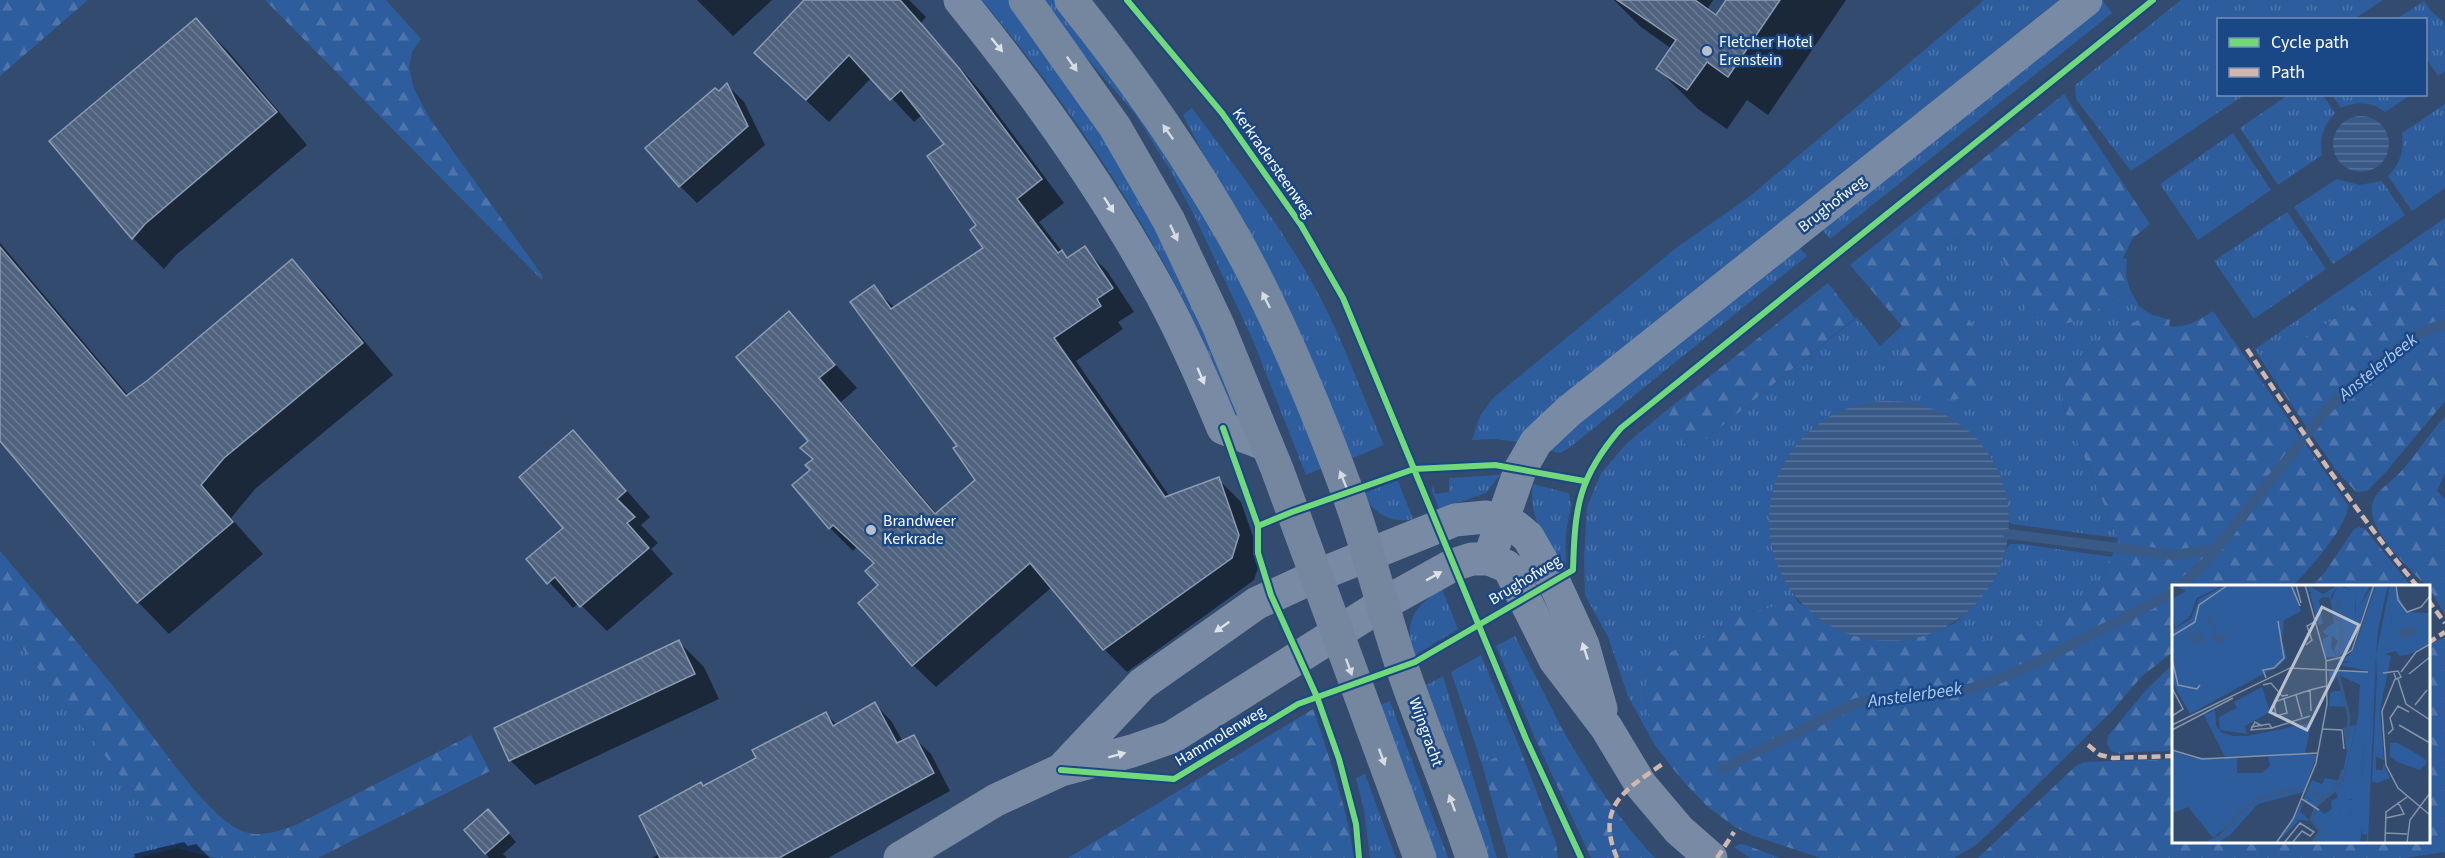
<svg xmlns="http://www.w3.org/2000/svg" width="2445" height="858" viewBox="0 0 2445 858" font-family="'Source Sans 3',sans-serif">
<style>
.grass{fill:url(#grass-tufts)}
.forest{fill:url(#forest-firs)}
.water{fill:url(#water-rules)}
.shadow{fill:#0007}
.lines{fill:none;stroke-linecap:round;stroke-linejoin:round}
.stream{stroke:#395a87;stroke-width:10}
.building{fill:url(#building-back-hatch);stroke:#8d9cb2;stroke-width:1.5}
.minor{stroke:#798ba4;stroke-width:33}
.tertiary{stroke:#798ba4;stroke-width:33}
.secondary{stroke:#75869f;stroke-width:33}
.quiet{stroke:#d1b7ad;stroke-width:4.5;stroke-dasharray:9 4.5;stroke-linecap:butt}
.cycleway-casing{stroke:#1a4786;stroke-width:10}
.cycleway{stroke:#71d979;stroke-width:6}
.oneway{fill:#dee2e8}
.oneway2{fill:#d6dbe2}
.poi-dot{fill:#b7c0cc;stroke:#1a4786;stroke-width:2}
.labels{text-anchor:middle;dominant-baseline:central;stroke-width:5;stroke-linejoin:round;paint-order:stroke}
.poi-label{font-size:16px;fill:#fff;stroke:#1a4786;text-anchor:start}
.street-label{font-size:16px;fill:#fff;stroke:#1a4786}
.water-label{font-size:18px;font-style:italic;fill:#adcbf3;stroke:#1a4786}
.inset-river{fill:none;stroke:#395a87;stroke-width:3}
.inset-road{fill:none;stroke:#8493a8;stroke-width:1.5}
.view{fill:#b7c0cc;fill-opacity:0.15;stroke:#b7c0cc;stroke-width:3}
.inset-edge{fill:none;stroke:#fff;stroke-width:3}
</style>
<defs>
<pattern id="grass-tufts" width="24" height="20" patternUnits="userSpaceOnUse" patternTransform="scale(1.5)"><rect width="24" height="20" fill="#2e5d9d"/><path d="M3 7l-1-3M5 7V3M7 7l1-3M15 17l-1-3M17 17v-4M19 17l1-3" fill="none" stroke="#4d75ac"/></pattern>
<pattern id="forest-firs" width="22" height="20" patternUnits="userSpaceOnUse" patternTransform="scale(1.5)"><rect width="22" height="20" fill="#2e5d9d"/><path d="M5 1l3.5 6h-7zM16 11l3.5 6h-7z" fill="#4d75ac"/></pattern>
<pattern id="water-rules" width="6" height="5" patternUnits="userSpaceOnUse" patternTransform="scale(1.5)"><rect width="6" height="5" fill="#395a87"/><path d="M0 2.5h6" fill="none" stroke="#577399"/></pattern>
<pattern id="building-back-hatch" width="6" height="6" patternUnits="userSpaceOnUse" patternTransform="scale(1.5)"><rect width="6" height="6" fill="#4f637f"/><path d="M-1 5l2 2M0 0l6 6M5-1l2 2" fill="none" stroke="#697a92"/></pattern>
</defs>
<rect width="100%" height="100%" fill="#324b6e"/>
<!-- grass -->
<path class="grass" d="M982 0H1014L1133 176 1246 418 1235 417C1178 265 1086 125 982 0Z
M1037 0H1057L1222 235 1327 466 1306 475 1252 338 1194 215 1170 170 1135 114Z
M1984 0H2059L1773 228 1517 442 1496 439 1472 440 1480 416 1493 398 1676 248 1749 197Z
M2181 0H2383L2354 19 2218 20V94L2244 95 2131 171 2076 99 2075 85Z
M2103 1 2112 13 1830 239 1821 228Z
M2424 1 2431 11 2445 23V71L2438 76 2426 58V20L2398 18Z
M2288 95H2323L2335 113C2323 126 2319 138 2322 155L2278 185 2240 128Z
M2332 95H2411L2385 112C2371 101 2357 101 2341 108Z
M2445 104V188L2412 211 2388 176C2401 163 2404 151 2402 133Z
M1192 108C1233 163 1275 218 1309 277 1340 330 1360 390 1384 445L1348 460 1232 209 1183 115Z
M2233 133 2271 190 2198 240 2160 184Z
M2337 179 2359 185 2382 181 2405 215 2333 264 2294 207Z
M2287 212 2326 269 2254 319 2214 261Z
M2445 218V243L2265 366 2255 349Z
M1971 234 1997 247 2013 278 2082 319 2130 290 2139 306 2150 314C2110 335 2057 355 2064 409L2118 538 2012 524 2009 522V510L1783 575 1798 602 1742 614 1711 635 1670 652 1644 686 1654 744 1628 696 1608 637 1585 595 1584 558 1587 507 1601 473 1627 443 1662 414 1692 450 1857 317 1880 346 1895 332 1905 366 1975 328 1949 291 1939 258 1950 241Z
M1797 245 1807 256 1569 448 1560 453 1547 450Z
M1500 475 1486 493 1439 509 1432 491 1433 483 1435 494 1449 492V478Z
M1395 481H1398L1413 519C1391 524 1373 513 1363 494Z
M1533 484 1568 493C1575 505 1566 522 1566 536 1565 546 1566 556 1566 565L1562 569C1546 542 1528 517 1533 484Z
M2010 544H2021L2120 558 2107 570 2091 599 2003 643H1990L1955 623C1975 606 1991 586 2002 561 2005 555 2004 549 2010 544Z
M1442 589 1458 629 1415 655C1402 623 1415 605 1442 589Z
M0 619 176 848 140 858H0Z
M1515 636 1561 727 1535 738 1496 646Z
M1481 655 1519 746 1482 764 1451 672Z
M1443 676 1497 858H1485L1423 687Z
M1390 701 1448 858H1430L1375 707Z
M1365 774 1396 858H1370L1364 810 1356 778Z"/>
<!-- forest -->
<path class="forest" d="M0 0H88L0 76Z
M265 0H386L421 39 412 52 409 68 414 89 430 119 542 275V280Z
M2064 94 2150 224 2133 238 2123 258 2127 259 2126 276 2130 290 2082 319 2054 327 2027 312 2013 278 1997 248 1971 234 1950 241 1939 258 1949 291 1975 328 1983 362 1981 387 1961 399 1937 400 1905 366 1895 332 1902 326 1850 265Z
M2445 243V401L2384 474 2367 491 2356 492 2336 470 2265 366Z
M1828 283 1855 318 1691 451 1662 414Z
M2213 311 2348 505C2350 523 2307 573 2292 586H2174L2173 652 2142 676 2112 711 1988 834 1976 845 1954 858H1821L1754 836 1735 827 1707 806 1682 780 1654 744 1644 686 1670 652 1711 635 1742 614 1798 602 1852 636 1920 637 1955 623 1990 643H2003L2091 599 2107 570 2118 538 2064 409C2057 355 2110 335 2150 314L2170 320 2169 326C2186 329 2199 320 2213 311Z
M2445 417V473L2437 491 2445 499V615L2428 586 2420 580C2403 561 2355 519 2378 493 2386 484 2397 477 2405 467 2419 451 2430 432 2445 417Z
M2360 527 2365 529 2411 586H2312L2325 572 2354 529Z
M0 551C48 607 95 663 141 721 164 750 206 813 238 829 257 839 277 832 296 825L471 735 490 771 318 858H215L176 848 0 619Z
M2445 637V852L2404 858H1978L2077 765 2085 762 2173 759 2174 842H2428L2429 645Z
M2173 664V751L2129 752 2120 754 2111 751 2107 743 2108 736 2146 690Z
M1313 709C1329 757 1347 807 1354 858H1068Z
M1561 727C1588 775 1618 818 1655 858H1591L1535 738Z
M1519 746 1556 843 1558 858H1508L1482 764Z
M1740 844 1746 845 1780 858H1750L1734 847Z"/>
<!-- water -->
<path class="water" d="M2333 144a28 28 0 1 1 56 0a28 28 0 1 1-56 0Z
M1769 521a120 120 0 1 1 240 0a120 120 0 1 1-240 0Z"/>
<!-- shadow -->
<path class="shadow" d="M697 0H772L733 36Z
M806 0H909L926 17 921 23 982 93 1064 203 1039 222 1068 259 1084 248 1107 271 1134 312 1118 322 1123 329 1076 361 1170 497 1218 479 1241 502 1261 559 1254 580 1127 672 1104 649 1052 587 936 687 913 665 880 585 876 564 857 547 853 551 830 528 812 470 814 460 789 313 857 388 841 402 937 514 977 480 873 287 895 308 985 248 978 225 946 144 922 115 914 122 872 77 829 122 756 53Z
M1614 0H1713L1707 10 1717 17 1728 0H1846L1768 115 1747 100 1727 129 1698 109 1658 69 1672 49 1641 27Z
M196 20 228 51 307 145 176 255 164 269 133 238Z
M727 85 744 102 765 145 697 203 680 186Z
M0 243 129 396 149 381 292 261 323 292 393 375 255 489 231 518 263 554 169 634 138 602 0 439Z
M572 432 597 457 650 517 641 525 658 543 651 549 673 574 607 631 579 603 573 608 528 559 565 528Z
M679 642 704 667 719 699 535 785 510 760Z
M875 704 892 722 903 742 913 737 931 754 950 791 828 858H652L659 854 704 787 758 759 825 713 837 725Z
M496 819 516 842 503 854 507 858H489L486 853Z
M184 842 188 846 196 844 210 858H131L135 857 134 854Z"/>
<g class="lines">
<!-- stream -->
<path class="stream" d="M2008 534 2173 555 2217 549
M2180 586 2206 562 2324 413C2349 386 2409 331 2445 324
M1722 769 1856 703C1889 695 1924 700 1957 692 2003 681 2046 658 2088 636 2117 622 2146 608 2174 591"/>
</g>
<!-- building -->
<path class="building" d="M804 0H900L923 26 959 68 1042 179 1017 199 1058 253 1062 250 1067 258 1085 246 1113 288 1097 299 1101 306 1054 338 1165 497 1219 477 1239 535 1232 558 1103 650 1030 563 912 666 858 603 878 585 865 571 874 563 833 525 829 529 792 485 810 470 805 465 813 459 800 448 808 441 736 357 789 311 835 365 819 378 935 514 975 480 953 448 957 446 850 302 874 285 891 309 983 248 970 230 976 225 927 156 944 144 901 90 890 100 849 55 806 100 754 53Z
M1617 0H1695L1716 15 1726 0H1780L1728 77 1707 62 1687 90 1656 69 1676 40Z
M196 18 277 112 145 224 132 239 49 141Z
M727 83 748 126 679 187 645 148 715 88 719 91Z
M0 247 126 396 148 380 292 259 363 343 224 458 201 485 233 522 137 603 0 441Z
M573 430 626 491 617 499 635 517 627 523 649 548 580 607 555 577 547 584 526 559 563 528 519 477Z
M679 640 695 674 509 761 494 728Z
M875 702 897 743 914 735 934 773 779 858H660L639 816 701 782 703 786 756 758 752 750 826 712 833 726Z
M488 809 509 833 485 854 464 830Z"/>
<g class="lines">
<!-- minor -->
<path class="minor" d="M960 0C1034 91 1104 189 1160 292 1184 336 1204 382 1223 428L1267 445
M1489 559 1520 470 1536 442 1569 411 2086 0"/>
<!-- tertiary -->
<path class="tertiary" d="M1061 770 1142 684 1257 603 1316 576 1455 520 1486 517 1516 527 1528 537 1554 582 1583 645 1601 709
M900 858 996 800 1061 770 1132 751 1172 737 1383 604 1453 565 1472 559H1489L1506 566 1510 570 1555 660 1606 727 1641 785 1679 830 1711 858"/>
<!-- secondary -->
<path class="secondary" d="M1025 0 1115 127 1169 221 1218 325 1277 469 1420 858
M1071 0C1131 74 1187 154 1234 237 1279 317 1315 405 1347 491 1368 547 1382 607 1401 664 1423 730 1451 793 1472 858"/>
<!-- quiet -->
<path class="quiet" d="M2247 349C2301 430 2355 511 2417 586
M2428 600 2445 623
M2428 643 2445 632
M2088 745 2100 755 2113 758 2174 756
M1617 858C1595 806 1625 790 1664 763
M1717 858 1734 832"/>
<!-- cycleway casing -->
<g class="cycleway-casing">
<path id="cycleway" d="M1127 0 1222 113 1301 225 1343 298 1526 739 1581 858
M1223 428 1258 526V553L1271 595 1317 697 1339 759 1356 824 1359 858
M1258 526 1292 512 1414 469 1495 465 1584 481
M1061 770 1174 779 1298 704 1415 662 1573 570C1575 506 1578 478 1621 428L2153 0"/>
</g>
<!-- cycleway -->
<use href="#cycleway" class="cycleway"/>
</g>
<!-- one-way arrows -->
<defs><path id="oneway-solid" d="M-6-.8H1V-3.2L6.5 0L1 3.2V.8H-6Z" transform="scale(1.5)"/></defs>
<g class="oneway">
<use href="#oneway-solid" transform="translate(997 45) rotate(51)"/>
<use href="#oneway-solid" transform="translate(1109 205) rotate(57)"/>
<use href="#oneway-solid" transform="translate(1201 376) rotate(67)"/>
<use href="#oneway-solid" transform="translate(1434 576) rotate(-29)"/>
<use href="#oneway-solid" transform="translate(1222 627) rotate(145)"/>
<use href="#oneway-solid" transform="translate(1585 651) rotate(-108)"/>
<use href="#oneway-solid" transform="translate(1117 755) rotate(-15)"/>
</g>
<g class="oneway2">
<use href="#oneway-solid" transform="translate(1072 64) rotate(55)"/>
<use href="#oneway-solid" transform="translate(1168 132) rotate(-125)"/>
<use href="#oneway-solid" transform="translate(1174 233) rotate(65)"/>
<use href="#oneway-solid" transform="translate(1266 300) rotate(-116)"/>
<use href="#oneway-solid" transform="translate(1343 479) rotate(-112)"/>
<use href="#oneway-solid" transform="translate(1349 667) rotate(70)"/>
<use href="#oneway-solid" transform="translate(1382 757) rotate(70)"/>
<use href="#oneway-solid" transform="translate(1452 803) rotate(-110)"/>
</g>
<!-- markers -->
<g class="poi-dot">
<circle cx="1707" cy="51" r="6"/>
<circle cx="871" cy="530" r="6"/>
</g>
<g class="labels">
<!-- poi labels -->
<g class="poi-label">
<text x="1719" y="42">Fletcher Hotel<tspan x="1719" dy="18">Erenstein</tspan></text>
<text x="883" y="521">Brandweer<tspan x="883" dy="18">Kerkrade</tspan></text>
</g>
<!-- street labels -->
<g class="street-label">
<text transform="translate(1273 163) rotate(55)">Kerkradersteenweg</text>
<text transform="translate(1832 204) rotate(-38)">Brughofweg</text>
<text transform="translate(1525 580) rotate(-31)">Brughofweg</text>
<text transform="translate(1426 732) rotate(70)">Wijngracht</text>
<text transform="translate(1220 736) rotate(-31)">Hammolenweg</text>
</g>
<!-- water labels -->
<g class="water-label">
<text transform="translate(2378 367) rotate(-39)">Anstelerbeek</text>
<text transform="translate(1915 695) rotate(-8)">Anstelerbeek</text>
</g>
</g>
<!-- overview -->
<g transform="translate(2172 585)">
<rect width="258" height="258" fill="#324b6e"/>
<path d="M136 0 151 9 166 0 159 11 162 37 158 13 152 12 147 15 151 39 146 40 138 8 142 7H137ZM171 0H198L184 28 183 8ZM222 0 234 27 219 43 221 8ZM157 41 168 50 166 56 160 51 159 62 165 72H154L151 64V54L157 51 150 47ZM204 72 196 258H195V250L190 249V190L192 163 198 153ZM90 102 98 127 73 141 75 149 48 145 47 132 65 123 62 117ZM163 106H169L174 122 157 121 158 108ZM43 125 44 141 50 148 61 151H75L139 138 133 169 145 170 133 203 89 212 41 253 16 222 0 228V166L18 172 65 173V188H90L98 181 96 170 53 172 32 130ZM184 140 170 202 144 222 132 216 128 226 138 236 127 235 105 258 131 216H140L133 210 140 195 150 199 153 193 169 196 175 167 171 143ZM167 222a8 8 0 1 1 16 0a8 8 0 1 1-16 0Z" fill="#2e5d9d"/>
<path d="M3 0H52L25 13 18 31 3 43 0 14 14 6ZM166 0 183 7V28L201 0 178 65 165 72 162 65 168 50 159 47 157 41 162 38 159 16ZM204 0H216L206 45 204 70 218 0H222L219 43 258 55V58L236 70 227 71 224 66 213 69 219 71 208 125 212 175 204 172V185H211V178L218 193 205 198 200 196 205 90 204 72 198 153 192 163 190 190 193 219 188 258H140L149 247 139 235 141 223 132 214 133 210 152 229 160 224 159 216 166 212 163 206 170 202 186 133 188 100 167 90 158 100 157 86H196L163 79 180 77 163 75 176 71 182 64ZM180 214 179 230 167 225 171 216ZM121 203H133L132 207 86 219 58 250 45 258H35L47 251 70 225 89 212Z" fill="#2e5d9d" fill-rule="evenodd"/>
<path d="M218 158H226L247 170 255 176 253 180 248 185 225 177 218 171Z" fill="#2e5d9d"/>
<path d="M54 0H122L129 26 112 35 110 56 115 73 108 80 18 129 0 96V45L19 34 27 14ZM233 27 258 28V55L217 67 218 43Z" fill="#2e5d9d"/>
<path d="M41 29 44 34 41 30 37 33 45 47 41 53 48 49 54 51V55L46 60 40 53 18 62 25 56 17 55 16 59V54L9 49 15 51 17 45 18 54 22 53 19 46 31 57 21 46 27 48 26 45 33 55 40 52 43 47 33 31ZM238 40 249 49 228 53 225 46Z" fill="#395a87"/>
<path class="inset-river" d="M168 69 170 47 164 29 168 15M166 89 177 131 175 156M136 206 153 213M144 221 165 203 171 184M35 258 48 251 70 225 89 212 130 204M141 258 148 246 139 234 144 225"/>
<path class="inset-road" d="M119 0 128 21M124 0 129 18M133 0 154 75M224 0 226 15 235 27 249 22 258 11M0 51 23 37 27 20 56 0M134 60 140 55 135 41 142 37M0 74 6 100 25 104 28 100M229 87 244 67 258 59M211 88 226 86 229 92 224 94 222 88M237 89 258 72M94 93 91 85 102 83 112 73 106 36M223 94 210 126 214 180 226 203 258 230M226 94 234 119 258 135M91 100 99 98 110 111 116 110M0 103 11 124 0 131M138 105 139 126M124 110 130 132M112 114 115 128 104 131 102 117 138 105 154 101M243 120 255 105M0 140 118 83 196 87M227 140 258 158M90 141 83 137 79 145 100 143 138 131M79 142 97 139 100 143M150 144 170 145 172 164M0 145 61 113M216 149 221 144 218 133 226 121 237 127M0 165 30 174 146 168M130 214 147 225M214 233 232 229 226 217M213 248 235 249M104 258 121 234 144 178 155 119 154 76 170 72 180 65 202 0M112 258 128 238 142 247 138 251 130 246 120 258M213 258 214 227 235 212M235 258 238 235 258 208"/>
<path class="view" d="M150 22 187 40 135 145 98 127Z"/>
<rect width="258" height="258" class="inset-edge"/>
</g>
<!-- legend -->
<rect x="2217" y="18" width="210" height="78" fill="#1a4786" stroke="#7691b6" stroke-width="1.5"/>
<rect x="2229" y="38" width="30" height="9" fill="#71d979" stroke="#7691b6" stroke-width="1.5"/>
<text x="2271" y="48" font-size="18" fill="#ffffff">Cycle path</text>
<rect x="2229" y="68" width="30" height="9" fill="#d1b7ad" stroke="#7691b6" stroke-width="1.5"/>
<text x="2271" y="78" font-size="18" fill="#ffffff">Path</text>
</svg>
